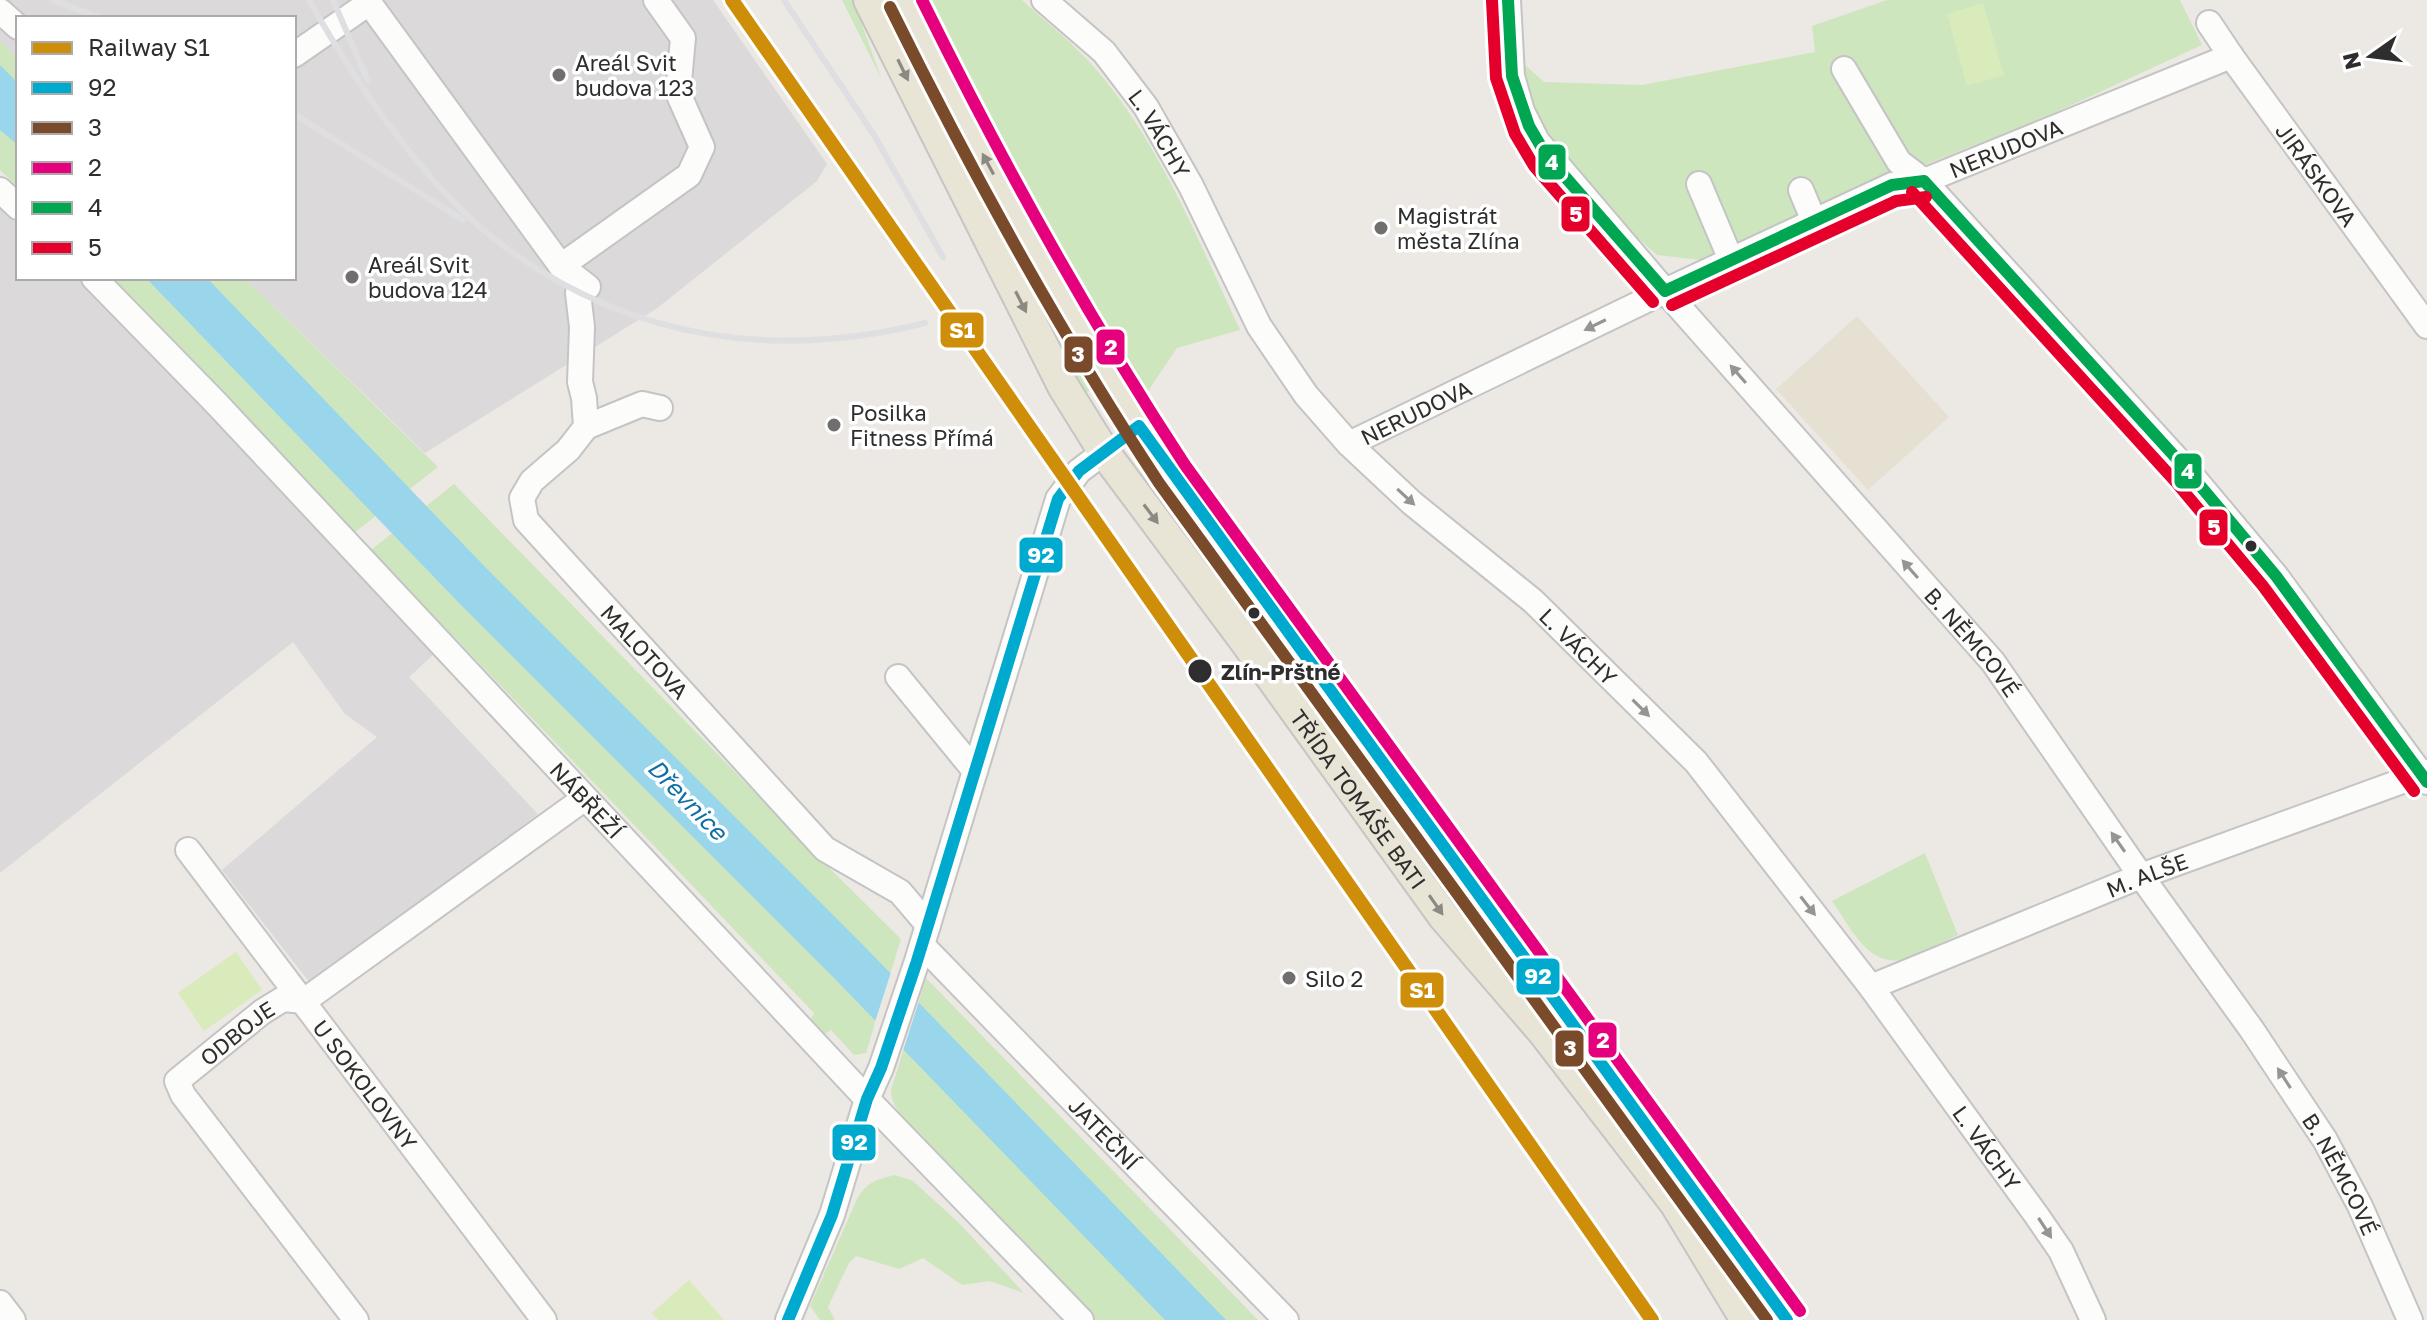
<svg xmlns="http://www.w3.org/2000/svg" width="2427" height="1320" viewBox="0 0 2427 1320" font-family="'Golos Text',sans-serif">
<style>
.industrial{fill:#dcd9db}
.education{fill:#e6e0d3}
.green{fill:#cee6be}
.pitch{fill:#d9eabb}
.water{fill:#99d6ec}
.pier{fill:#ece8e4}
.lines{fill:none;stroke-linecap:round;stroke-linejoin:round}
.minor-casing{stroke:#c5c4c5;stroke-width:28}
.major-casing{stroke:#c6c5c4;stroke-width:34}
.minor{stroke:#fcfcfb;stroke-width:24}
.major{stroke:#e8e4d6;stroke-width:30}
.rail{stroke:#dfdfe1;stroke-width:6}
.bus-1-casing{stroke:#fff;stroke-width:18}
.bus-2-casing{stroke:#fff;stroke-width:18}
.bus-3-casing{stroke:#fff;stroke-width:18}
.bus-4-casing{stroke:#fff;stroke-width:18}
.bus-5-casing{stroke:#fff;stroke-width:18}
.bus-1{stroke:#00a9ce;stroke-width:12}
.bus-2{stroke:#7a4b2a;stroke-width:12}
.bus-3{stroke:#e5007d;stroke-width:12}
.bus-4{stroke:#00a651;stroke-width:12}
.bus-5{stroke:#e4002b;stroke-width:12}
.rail-1-casing{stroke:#fff;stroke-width:20}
.rail-1{stroke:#cf8e09;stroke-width:14}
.oneway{fill:#8b8982}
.oneway2{fill:#959594}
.poi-dot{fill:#706f6e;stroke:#fff;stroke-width:3}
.bus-dot{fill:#2e2e2e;stroke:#fff;stroke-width:3}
.labels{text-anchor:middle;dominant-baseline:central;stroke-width:7;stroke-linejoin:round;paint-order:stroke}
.poi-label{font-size:22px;fill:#2e2e2e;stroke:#fff;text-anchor:start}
.street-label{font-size:22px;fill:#2e2e2e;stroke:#fff}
.stop-label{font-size:22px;font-weight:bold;fill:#2e2e2e;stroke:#fff;text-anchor:start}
.water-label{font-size:24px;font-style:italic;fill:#0d6fa3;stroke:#fff}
.line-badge{stroke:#fff;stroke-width:3}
.badge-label{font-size:22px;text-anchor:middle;font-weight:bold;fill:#fff}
</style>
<rect width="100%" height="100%" fill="#ece8e4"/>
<!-- industrial -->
<path class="industrial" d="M0 0H713L827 164 817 181 656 309 425 453 244 278H294V18H18V59L0 41Z
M0 205 18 221V278H77L245 448 370 582 433 655 409 677 538 814 310 983 222 870 377 737 345 714 293 642 0 873Z"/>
<!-- education -->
<path class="education" d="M1857 316 1949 417 1868 490 1776 389Z"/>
<!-- green -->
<path class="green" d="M842 0H853L882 80Z
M883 0H890L1094 379V389L1087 392 1082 390Z
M920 0H1022C1046 22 1073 43 1094 67 1159 141 1199 242 1240 330L1177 348 1142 400 1107 345 1004 170Z
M1887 0H2180L2202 45 2050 115 1934 161 1700 260 1657 255 1595 200 1548 137 1518 65 1524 64 1544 82 1642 85 1815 52 1812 26Z
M0 41 18 59V187L0 170Z
M108 278H244L438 467 354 533Z
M1142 472 1420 855 1458 904 1503 951 1543 1007 1540 1008 1446 897 1138 475Z
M454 484 812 851 901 939 866 1053 854 1055 831 1030 825 1034 811 1019 814 1013 371 550Z
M1925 853 1958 935C1941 942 1917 957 1900 960 1867 966 1848 923 1832 901Z
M926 978 1258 1320H1094L921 1143 925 1138C912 1125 890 1109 891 1090Z
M895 1175 913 1181 960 1224 1024 1293 990 1281 962 1285 923 1258 899 1269 856 1256 849 1263 828 1307 835 1320H820L810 1306 857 1199C867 1182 875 1180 895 1175Z"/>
<!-- pitch -->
<path class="pitch" d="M1983 3 2004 75 1967 86 1947 14Z
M236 952 262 990 204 1031 178 993Z
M689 1280 724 1320H658L652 1313Z"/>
<!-- water -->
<path class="water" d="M0 65 18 83V145L0 130Z
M146 278H207L490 572 866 948 1226 1320H1165L835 979 459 603Z"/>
<!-- pier -->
<path class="pier" d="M892 969 920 998 902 1054 874 1025Z"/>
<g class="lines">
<!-- minor casing -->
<g class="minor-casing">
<g id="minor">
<path id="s1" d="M367 0 561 266 588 287 578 293 582 327 580 382 584 398 586 427 568 450 532 481 522 498 526 520 825 849 900 892 928 925"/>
<path id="s2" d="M1044 0 1104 52 1146 107 1191 186 1259 326 1306 395 1349 444 1412 503 1533 601 1696 762 1871 987 2037 1216 2061 1251 2093 1320"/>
<path id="s3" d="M1508 0 1512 76 1522 111 1537 141 1665 291 1993 662 2141 876 2252 1030 2325 1140 2360 1206 2410 1320"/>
<path d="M0 11 18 27"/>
<path id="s4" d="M2209 23 2231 56 2427 326"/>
<path d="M294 55 369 3"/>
<path d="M1844 69 1899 162 1924 181 2187 470 2276 576 2427 782"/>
<path d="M1699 184 1731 260"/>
<path d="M0 190 18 207"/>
<path d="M1801 190 1814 221"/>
<path d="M561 266 689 175 702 147 678 93 683 38 656 0"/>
<path id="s5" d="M94 278 217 404 867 1099 1081 1320"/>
<path d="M586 427 642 404 660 408"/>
<path id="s6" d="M1349 444 1665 291 1892 185 1924 181 2231 56"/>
<path d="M898 677 975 771"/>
<path id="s7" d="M188 850 544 1320"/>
<path id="s8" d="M922 945 1286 1320"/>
<path id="s9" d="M1871 987 2141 876 2427 772"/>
<path d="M0 1303 13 1320"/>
<path id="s10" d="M356 1320 183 1095 177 1081 262 1012 283 999 304 1001 585 798"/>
<path d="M788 1320 832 1215 867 1099 881 1068 917 961 1058 499 1079 471 1104 452"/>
</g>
</g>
<!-- major casing -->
<g class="major-casing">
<g id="major">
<path id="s11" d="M869 0 1063 386 1104 452 1245 641 1444 917 1544 1033 1675 1203 1746 1320"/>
<path d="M904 0C984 163 1070 323 1172 474L1743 1257 1787 1320"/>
</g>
</g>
<!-- minor -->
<use href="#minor" class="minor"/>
<!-- major -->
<use href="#major" class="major"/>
<!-- rail -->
<path class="rail" d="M52 0 102 18
M309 0C357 85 429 193 509 250 634 340 776 360 925 323
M333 0 368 81
M784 0 874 135 943 257
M294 114 463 220"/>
<!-- bus-1 casing -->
<g class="bus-1-casing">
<path id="bus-1" d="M917 961 1058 499 1079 471 1139 426 1787 1320
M788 1320 832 1215 867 1099 881 1068 916 964"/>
</g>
<!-- bus-2 casing -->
<g class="bus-2-casing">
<path id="bus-2" d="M890 7C971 171 1058 330 1159 483L1767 1320"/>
</g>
<!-- bus-3 casing -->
<g class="bus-3-casing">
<path id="bus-3" d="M922 0C1001 160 1087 316 1185 465L1800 1311"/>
</g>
<!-- bus-4 casing -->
<g class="bus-4-casing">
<path id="bus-4" d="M1508 0 1512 76 1529 126 1546 155 1665 291
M1924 181 2187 470 2276 576 2427 782
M1665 291 1892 185 1924 181"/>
</g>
<!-- bus-5 casing -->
<g class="bus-5-casing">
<path id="bus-5" d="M1492 1 1496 78 1515 134 1534 166 1653 302
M1912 192 2175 481 2263 586 2414 791
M1672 305 1896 201 1926 197"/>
</g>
<!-- bus-1 -->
<use href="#bus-1" class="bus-1"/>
<!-- bus-2 -->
<use href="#bus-2" class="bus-2"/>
<!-- bus-3 -->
<use href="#bus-3" class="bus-3"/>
<!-- bus-4 -->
<use href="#bus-4" class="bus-4"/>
<!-- bus-5 -->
<use href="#bus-5" class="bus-5"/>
<!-- rail-1 casing -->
<g class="rail-1-casing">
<path id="rail-1" d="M732 0 1652 1320"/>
</g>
<!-- rail-1 -->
<use href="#rail-1" class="rail-1"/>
</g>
<!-- one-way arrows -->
<defs><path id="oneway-solid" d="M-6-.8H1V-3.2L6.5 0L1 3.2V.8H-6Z" transform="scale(2)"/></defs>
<g class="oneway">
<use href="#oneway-solid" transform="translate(903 70) rotate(64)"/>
<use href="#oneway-solid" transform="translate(988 164) rotate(-118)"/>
<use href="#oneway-solid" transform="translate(1021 302) rotate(63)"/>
<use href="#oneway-solid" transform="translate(1151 514) rotate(53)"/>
<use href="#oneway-solid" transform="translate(1436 905) rotate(55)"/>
</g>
<g class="oneway2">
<use href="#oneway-solid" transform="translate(1595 325) rotate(154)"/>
<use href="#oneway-solid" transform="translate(1738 374) rotate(-131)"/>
<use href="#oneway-solid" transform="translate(1406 497) rotate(43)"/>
<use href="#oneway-solid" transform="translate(1910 569) rotate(-131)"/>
<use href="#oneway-solid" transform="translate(1641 708) rotate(45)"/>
<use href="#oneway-solid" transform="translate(2118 842) rotate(-125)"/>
<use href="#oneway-solid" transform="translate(1808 906) rotate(52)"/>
<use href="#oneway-solid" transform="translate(2284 1078) rotate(-123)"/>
<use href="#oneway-solid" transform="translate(2045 1228) rotate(57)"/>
</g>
<!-- markers -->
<g class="poi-dot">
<circle cx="559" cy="75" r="8"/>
<circle cx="1381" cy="228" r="8"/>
<circle cx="352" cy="277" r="8"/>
<circle cx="834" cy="425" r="8"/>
<circle cx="1289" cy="978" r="8"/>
</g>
<g class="bus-dot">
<circle cx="2251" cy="546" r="7"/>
<circle cx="1254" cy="613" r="7"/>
<circle cx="1200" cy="671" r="13"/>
</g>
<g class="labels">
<!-- poi labels -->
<g class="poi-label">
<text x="575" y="62">Areál Svit<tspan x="575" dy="25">budova 123</tspan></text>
<text x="1397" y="215">Magistrát<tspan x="1397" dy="25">města Zlína</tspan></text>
<text x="368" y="264">Areál Svit<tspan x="368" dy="25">budova 124</tspan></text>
<text x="850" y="412">Posilka<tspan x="850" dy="25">Fitness Přímá</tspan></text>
<text x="1305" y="978">Silo 2</text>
</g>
<!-- street labels -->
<g class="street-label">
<text stroke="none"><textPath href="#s2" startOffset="178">L. VÁCHY</textPath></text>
<text stroke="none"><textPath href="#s6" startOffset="722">NERUDOVA</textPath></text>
<text stroke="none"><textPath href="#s4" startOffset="186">JIRÁSKOVA</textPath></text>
<text stroke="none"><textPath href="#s6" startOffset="74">NERUDOVA</textPath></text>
<text stroke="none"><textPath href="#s3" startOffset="810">B. NĚMCOVÉ</textPath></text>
<text stroke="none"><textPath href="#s2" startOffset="850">L. VÁCHY</textPath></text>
<text stroke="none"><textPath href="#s1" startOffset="806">MALOTOVA</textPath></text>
<text stroke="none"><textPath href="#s11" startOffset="940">TŘÍDA TOMÁŠE BATI</textPath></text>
<text stroke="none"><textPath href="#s5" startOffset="718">NÁBŘEŽÍ</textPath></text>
<text stroke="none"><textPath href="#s9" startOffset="298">M. ALŠE</textPath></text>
<text stroke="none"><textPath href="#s10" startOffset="376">ODBOJE</textPath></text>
<text stroke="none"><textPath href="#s7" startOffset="294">U SOKOLOVNY</textPath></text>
<text stroke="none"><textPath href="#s8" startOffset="262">JATEČNÍ</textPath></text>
<text stroke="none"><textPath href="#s2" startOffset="1498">L. VÁCHY</textPath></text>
<text stroke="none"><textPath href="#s3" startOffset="1458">B. NĚMCOVÉ</textPath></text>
</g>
<!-- stop labels -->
<g class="stop-label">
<text x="1221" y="671">Zlín-Prštné</text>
</g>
<!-- water labels -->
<g class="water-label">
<text transform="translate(688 799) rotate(46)">Dřevnice</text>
</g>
</g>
<g class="line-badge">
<rect x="1537" y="143" width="30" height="38" rx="8" fill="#00a651"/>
<rect x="1560" y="195" width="31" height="38" rx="8" fill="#e4002b"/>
<rect x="939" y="311" width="46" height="38" rx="8" fill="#cf8e09"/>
<rect x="1095" y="328" width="31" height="38" rx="8" fill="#e5007d"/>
<rect x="1063" y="335" width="31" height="39" rx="8" fill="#7a4b2a"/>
<rect x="2173" y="452" width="30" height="38" rx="8" fill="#00a651"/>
<rect x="2198" y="508" width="31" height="39" rx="8" fill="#e4002b"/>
<rect x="1018" y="536" width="46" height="38" rx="8" fill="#00a9ce"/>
<rect x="1515" y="957" width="46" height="39" rx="8" fill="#00a9ce"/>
<rect x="1399" y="971" width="46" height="38" rx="8" fill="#cf8e09"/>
<rect x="1587" y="1021" width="31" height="38" rx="8" fill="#e5007d"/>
<rect x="1554" y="1029" width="31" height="39" rx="8" fill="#7a4b2a"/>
<rect x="831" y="1123" width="46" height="39" rx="8" fill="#00a9ce"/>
</g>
<g class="badge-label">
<text x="1552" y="170">4</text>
<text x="1576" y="222">5</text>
<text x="962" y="338">S1</text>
<text x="1111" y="355">2</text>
<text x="1078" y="362">3</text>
<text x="2188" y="479">4</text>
<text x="2214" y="535">5</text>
<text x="1041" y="563">92</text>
<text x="1538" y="984">92</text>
<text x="1422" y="998">S1</text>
<text x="1603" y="1048">2</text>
<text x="1570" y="1056">3</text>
<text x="854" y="1150">92</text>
</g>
<!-- legend -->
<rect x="16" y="16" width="280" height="264" fill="#ffffff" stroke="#ababab" stroke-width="2"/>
<rect x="32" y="42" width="40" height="12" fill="#cf8e09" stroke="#ababab" stroke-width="2"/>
<text x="88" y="56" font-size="24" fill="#2e2e2e">Railway S1</text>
<rect x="32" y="82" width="40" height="12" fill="#00a9ce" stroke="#ababab" stroke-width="2"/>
<text x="88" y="96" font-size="24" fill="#2e2e2e">92</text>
<rect x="32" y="122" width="40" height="12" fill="#7a4b2a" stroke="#ababab" stroke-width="2"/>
<text x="88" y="136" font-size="24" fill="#2e2e2e">3</text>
<rect x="32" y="162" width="40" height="12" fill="#e5007d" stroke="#ababab" stroke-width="2"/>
<text x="88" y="176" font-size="24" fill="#2e2e2e">2</text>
<rect x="32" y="202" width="40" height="12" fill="#00a651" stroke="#ababab" stroke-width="2"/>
<text x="88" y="216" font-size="24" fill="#2e2e2e">4</text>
<rect x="32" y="242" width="40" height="12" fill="#e4002b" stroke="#ababab" stroke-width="2"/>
<text x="88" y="256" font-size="24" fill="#2e2e2e">5</text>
<!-- north arrow -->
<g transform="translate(2371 56) rotate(256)" stroke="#ffffff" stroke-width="6" paint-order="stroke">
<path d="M0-6L14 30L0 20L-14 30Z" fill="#2e2e2e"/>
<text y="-12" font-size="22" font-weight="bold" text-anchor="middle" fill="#2e2e2e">N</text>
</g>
</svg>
